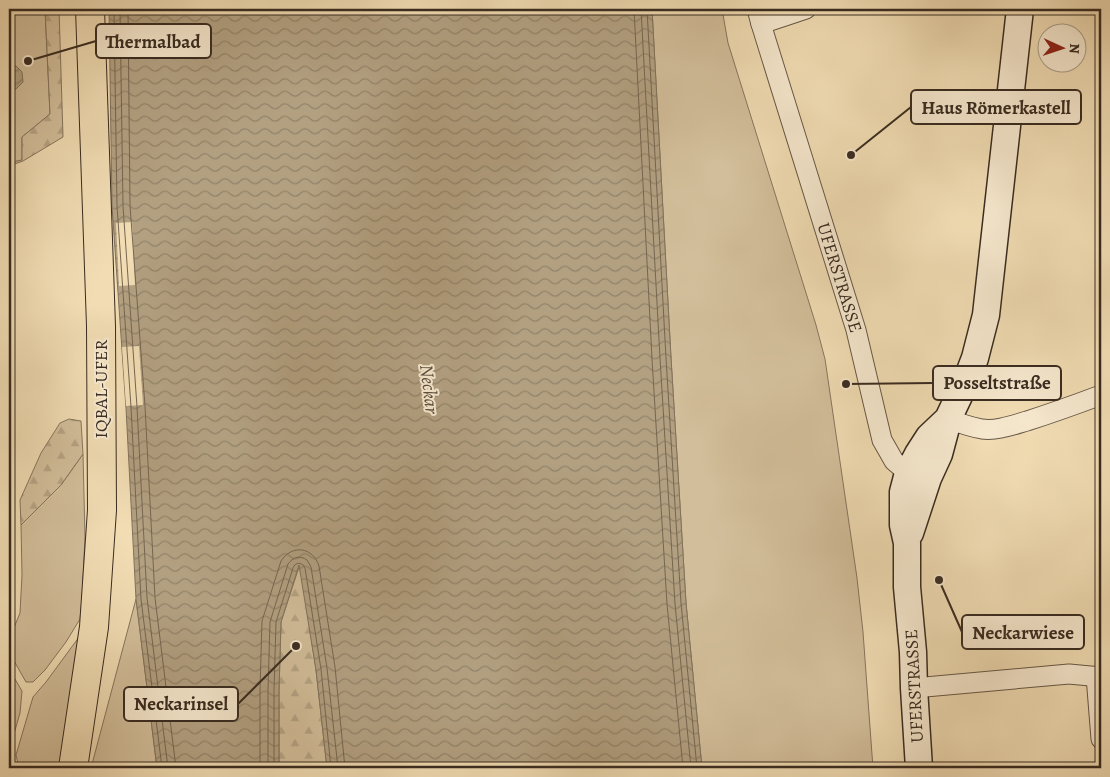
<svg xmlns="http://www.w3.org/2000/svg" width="1110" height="777" viewBox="0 0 1110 777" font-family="Alegreya,serif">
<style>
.green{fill:#d2be9a;stroke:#86755e}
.forest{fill:url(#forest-firs);stroke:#86755e}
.water{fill:url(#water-waves);stroke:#82725b}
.pier{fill:#f1dcb3}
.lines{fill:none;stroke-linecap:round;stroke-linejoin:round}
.shore{stroke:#766651;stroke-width:1}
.street-casing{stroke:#675846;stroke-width:21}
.secondary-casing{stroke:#392c21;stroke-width:29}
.primary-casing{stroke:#392c21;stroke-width:30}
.street{stroke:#f6e8ce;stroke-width:19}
.secondary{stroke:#f6e8ce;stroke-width:26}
.primary{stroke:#f1dcb3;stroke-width:28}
.labels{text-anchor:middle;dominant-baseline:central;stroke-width:4;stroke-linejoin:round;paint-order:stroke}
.street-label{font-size:18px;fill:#392c21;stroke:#f6e8ce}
.water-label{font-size:19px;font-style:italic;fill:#5d4f3e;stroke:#f6e8ce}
.leader{fill:none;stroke:#392c21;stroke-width:2}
.callout-dot{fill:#392c21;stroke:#f6e8ce;stroke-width:2}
.callout{fill:#f6e8ce;stroke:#392c21;stroke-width:2}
.callout-label{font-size:19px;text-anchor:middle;font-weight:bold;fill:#392c21}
</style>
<defs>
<pattern id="forest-firs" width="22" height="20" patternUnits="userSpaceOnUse" patternTransform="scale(1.25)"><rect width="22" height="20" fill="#d2be9a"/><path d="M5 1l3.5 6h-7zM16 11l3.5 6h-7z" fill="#b5a384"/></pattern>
<pattern id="water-waves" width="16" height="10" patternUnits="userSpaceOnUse" patternTransform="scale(1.25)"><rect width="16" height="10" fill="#b2a081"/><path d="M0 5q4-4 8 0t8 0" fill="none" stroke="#928369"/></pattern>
</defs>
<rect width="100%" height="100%" fill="#f1dcb3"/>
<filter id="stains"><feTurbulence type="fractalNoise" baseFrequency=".004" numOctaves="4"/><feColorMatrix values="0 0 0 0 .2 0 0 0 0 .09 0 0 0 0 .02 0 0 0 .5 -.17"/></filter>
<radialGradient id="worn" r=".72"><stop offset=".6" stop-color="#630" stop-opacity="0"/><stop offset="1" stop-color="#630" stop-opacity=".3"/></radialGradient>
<!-- green -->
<path class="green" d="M9 9H45L50 114 22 137V160L9 163Z
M652 9H722L728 43 816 325 825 359 857 578 863 632 873 768H702L686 603 671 358Z
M83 454 85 537 82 599 80 619 66 642 45 670 33 682H26L9 652V631L13 630 20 613 22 575 21 525 61 485Z
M136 599 157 768H91Z
M82 633 74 701 59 768H19L16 755 33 697 46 682Z
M9 669 22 691 20 713 11 744 9 736Z"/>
<!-- forest -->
<path class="forest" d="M45 9H59L63 137 23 161 9 166V163L22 160V137L50 114Z
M69 419 81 421 83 454 61 485 21 525 20 500 41 453 60 423Z
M300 564 316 670 327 768H279V690L281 622Z"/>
<!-- water -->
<path class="water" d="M109 9H652L671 358 686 603 702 768H327L316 670 299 565 281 622 279 690V768H157L136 599 126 408 112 206Z
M9 65H15L22 72 23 82 16 89H9Z"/>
<!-- pier -->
<path class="pier" d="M132 222 135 285 119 286 116 223Z
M139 346 143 405 126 406 122 347Z"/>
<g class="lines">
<!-- shore -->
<path class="shore" d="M114 9 117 206 131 407 141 599 162 768
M120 9 123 206 137 407 147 598 168 768
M128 9 130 206 145 406 155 598 176 768
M634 9 652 359 667 604 683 768
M641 9 660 358 675 604 691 768
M647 9 666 358 681 603 697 768
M260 768V689L262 621 281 561C292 544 313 547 319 566L335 667 345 768
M268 768V690L270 622 288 564C293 557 300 555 307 560L311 567 327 668 338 768
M274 768V690L276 622 293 568C295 563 299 562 303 565L305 568 321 669 331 768"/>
<!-- street casing -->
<g class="street-casing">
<g id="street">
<path id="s1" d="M757 9 761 24 856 330 882 440 894 461 908 473"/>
<path d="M761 24 806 9"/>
<path d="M948 419C959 423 970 427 982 429 997 431 1013 425 1027 421 1052 413 1077 404 1101 395"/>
<path d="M1096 676 1101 739"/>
<path d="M914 688 1069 674 1101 677"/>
</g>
</g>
<!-- secondary casing -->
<g class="secondary-casing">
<path id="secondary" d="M910 533 928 478 939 454 947 424
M919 768 914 688 913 652 907 587V543L903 525V492L908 473 918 454 929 437 948 419 967 379 975 358 986 315 1020 9"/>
</g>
<!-- primary casing -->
<g class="primary-casing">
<path id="primary" d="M73 768 94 627 102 510 101 326 90 9"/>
</g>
<!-- street -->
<use href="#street" class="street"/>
<!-- secondary -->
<use href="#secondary" class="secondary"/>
<!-- primary -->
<use href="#primary" class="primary"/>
</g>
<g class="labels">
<!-- street labels -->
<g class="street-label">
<text stroke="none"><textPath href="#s1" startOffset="281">UFERSTRASSE</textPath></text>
<text transform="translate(101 389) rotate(-90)">IQBAL-UFER</text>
<text transform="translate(914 686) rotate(-93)">UFERSTRASSE</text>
</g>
<!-- water labels -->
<g class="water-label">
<text transform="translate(429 389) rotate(83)">Neckar</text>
</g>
</g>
<!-- callouts -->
<path class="leader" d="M28 61L96 41M851 155L911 107M846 384L933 383M939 580L962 632M296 646L238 704"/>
<g class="callout-dot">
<circle cx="28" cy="61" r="5"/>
<circle cx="851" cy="155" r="5"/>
<circle cx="846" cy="384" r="5"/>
<circle cx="939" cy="580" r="5"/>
<circle cx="296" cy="646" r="5"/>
</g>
<g class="callout">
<rect x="96" y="24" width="115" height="34" rx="5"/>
<rect x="911" y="90" width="170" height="34" rx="5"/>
<rect x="933" y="366" width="128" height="34" rx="5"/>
<rect x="962" y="615" width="122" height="34" rx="5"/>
<rect x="124" y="687" width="114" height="34" rx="5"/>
</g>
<g class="callout-label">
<text x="153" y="48">Thermalbad</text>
<text x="996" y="114">Haus Römerkastell</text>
<text x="997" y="389">Posseltstraße</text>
<text x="1023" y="639">Neckarwiese</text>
<text x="181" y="710">Neckarinsel</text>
</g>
<!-- margin -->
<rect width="1110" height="777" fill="none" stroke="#f1dcb3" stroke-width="30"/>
<rect x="10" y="10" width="1090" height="757" fill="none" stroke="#392c21" stroke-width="2.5"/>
<rect x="15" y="15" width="1080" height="747" fill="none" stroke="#392c21"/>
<!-- north arrow -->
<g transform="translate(1062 48) rotate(93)"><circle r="24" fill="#f6e8ce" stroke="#aa9d89"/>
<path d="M0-4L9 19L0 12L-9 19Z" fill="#8f2418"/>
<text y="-8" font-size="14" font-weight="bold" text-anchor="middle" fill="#392c21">N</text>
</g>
<rect width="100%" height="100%" filter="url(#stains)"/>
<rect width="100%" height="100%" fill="url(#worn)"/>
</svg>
